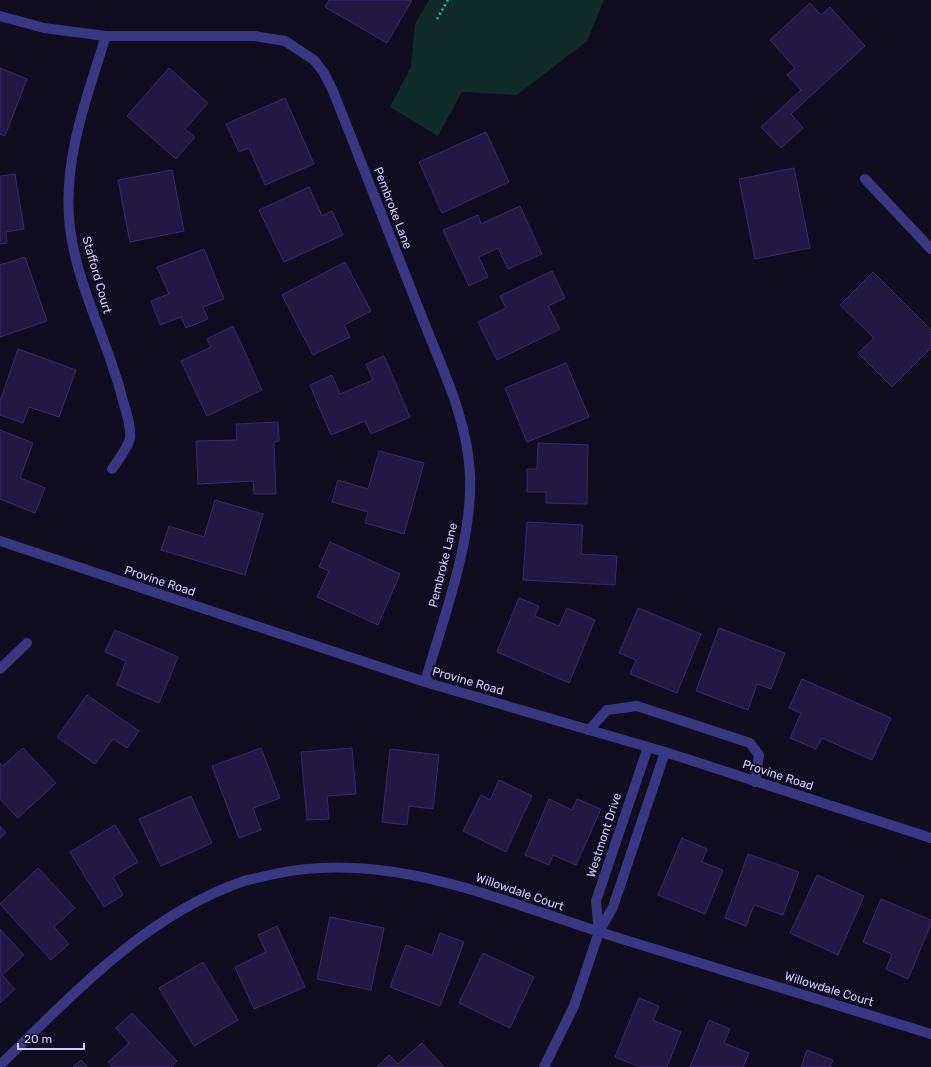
<svg xmlns="http://www.w3.org/2000/svg" width="931" height="1067" viewBox="0 0 931 1067" font-family="Rubik,sans-serif">
<style>
.green{fill:#102b2a}
.building{fill:#211942;stroke:#372a6e}
.lines{fill:none;stroke-linecap:round;stroke-linejoin:round}
.path{stroke:#2cb3aa;stroke-width:2.5;stroke-dasharray:2 3;stroke-linecap:butt}
.service{stroke:#393781;stroke-width:10}
.minor{stroke:#393781;stroke-width:10}
.labels{text-anchor:middle;dominant-baseline:central;stroke-width:4;stroke-linejoin:round;paint-order:stroke}
.street-label{font-size:12px;fill:#d2cdff;stroke:#100d21}
</style>
<rect width="100%" height="100%" fill="#100d21"/>
<!-- green -->
<path class="green" d="M429 0H604L587 41 517 95 462 92 438 136 390 107 411 67 415 24Z"/>
<!-- building -->
<path class="building" d="M329 0H412L387 43 325 7Z
M810 3 821 15 830 7 865 46 791 114 803 128 781 148 761 127 801 90 787 75 795 68 770 40Z
M0 68 27 79 5 136 0 134Z
M169 68 208 103 185 129 195 137 176 159 127 116Z
M285 98 314 164 265 185 249 148 239 152 226 124Z
M486 132 509 182 442 213 419 162Z
M794 168 810 248 755 259 739 179Z
M172 170 184 231 130 242 118 180Z
M15 174 24 229 6 232 7 243 0 244V176Z
M309 187 322 216 332 211 343 235 284 262 259 210Z
M520 206 542 254 508 269 498 248 479 257 488 277 469 286 443 230 478 215 481 224Z
M204 249 224 299 203 307 208 319 186 328 181 317 160 325 151 301 169 294 157 267Z
M25 257 47 321 0 337V265Z
M345 262 371 311 344 325 350 337 313 355 282 295Z
M552 271 565 298 548 306 560 329 497 360 478 322 506 308 500 296Z
M873 272 931 330V348L892 387 858 353 874 338 840 305Z
M233 326 262 390 207 416 181 361 211 347 207 339Z
M18 349 76 370 59 417 29 407 23 423 0 415V401Z
M384 356 410 417 371 434 365 421 331 435 310 385 332 375 340 394 373 380 366 364Z
M566 363 589 417 527 442 505 388Z
M278 422 279 441 274 442 276 494H254L253 481 198 484 196 441 237 440 236 424Z
M0 430 33 443 20 478 45 488 35 513 0 499Z
M538 443 588 445 587 504 546 503V492H527V469H537Z
M379 451 424 463 404 534 365 523 368 512 332 502 338 480 368 489Z
M215 500 263 514 245 575 161 550 169 526 204 537Z
M527 522 583 525 581 554 617 556 615 585 523 580Z
M330 542 400 574 378 625 317 597 329 571 319 567Z
M519 598 539 606 535 616 559 626 567 608 595 620 569 683 497 652Z
M638 608 701 634 677 693 630 674 636 660 619 653Z
M719 628 785 653 771 689 757 684 748 710 696 691Z
M115 630 178 657 159 703 117 685 126 661 105 652Z
M802 679 891 718 872 760 822 738 816 749 790 738 801 713 789 708Z
M87 695 139 731 127 748 113 739 95 764 57 737Z
M23 748 56 783 18 818 0 799V763L3 766Z
M261 748 280 798 253 808 261 830 239 838 212 766Z
M352 748 356 794 327 796 329 819 307 820 301 752Z
M390 749 439 755 433 809 409 806 407 825 382 822Z
M499 780 532 796 506 852 463 831 481 795 490 800Z
M191 796 212 843 161 866 139 819Z
M549 799 572 810 577 799 601 809 576 865 553 855 549 865 525 855Z
M115 825 138 862 113 877 123 895 104 907 70 852Z
M0 826 6 833 0 838Z
M682 838 707 849 702 862 723 870 705 914 658 895Z
M748 854 799 872 783 915 754 905 746 926 725 918Z
M38 868 75 908 54 927 69 944 51 960 0 904Z
M817 875 864 896 838 955 790 933Z
M881 899 931 920V924L908 979 886 969 892 954 863 942Z
M330 917 384 928 371 990 317 979Z
M277 926 305 987 254 1009 235 967 266 952 258 935Z
M0 929 24 955 2 975 15 989 0 1003Z
M440 933 464 942 440 1006 390 987 406 945 432 955Z
M483 953 534 977 510 1028 459 1003Z
M203 962 238 1020 194 1046 159 988Z
M639 998 659 1006 653 1020 681 1032 667 1067H640L615 1057Z
M132 1013 177 1061 171 1067H112L108 1062 129 1043 116 1028Z
M709 1020 730 1029 724 1043 749 1053 743 1067H690Z
M422 1043 444 1067H377L389 1055 398 1064Z
M807 1050 833 1060 830 1067H801Z
M81 1060 88 1067H73Z"/>
<g class="lines">
<!-- path -->
<path class="path" d="M437 19 448 0"/>
<!-- service -->
<path class="service" d="M589 730 607 710 637 706 750 743 759 755 755 782"/>
<!-- minor -->
<path class="minor" d="M0 16 44 28 106 36H254L285 41 314 60 324 73 333 91C362 165 391 238 420 312 440 364 468 419 470 475 473 540 443 619 425 682
M106 36C86 99 62 162 70 228 77 284 105 336 120 390 124 406 131 422 130 438 129 445 117 462 112 469
M865 179 931 249
M0 541 425 682 665 752 931 838
M0 669 27 643
M599 932 596 901 648 747
M0 1065C73 995 145 915 244 881 253 878 264 877 274 874 395 848 509 905 622 939 725 971 828 1003 931 1034
M544 1067 574 1006 599 932 613 907 665 752"/>
</g>
<g class="labels">
<!-- street labels -->
<g class="street-label">
<text transform="translate(393 208) rotate(69)">Pembroke Lane</text>
<text transform="translate(97 275) rotate(74)">Stafford Court</text>
<text transform="translate(443 565) rotate(-76)">Pembroke Lane</text>
<text transform="translate(160 581) rotate(18)">Provine Road</text>
<text transform="translate(468 681) rotate(16)">Provine Road</text>
<text transform="translate(778 775) rotate(18)">Provine Road</text>
<text transform="translate(604 835) rotate(-72)">Westmont Drive</text>
<text transform="translate(520 892) rotate(19)">Willowdale Court</text>
<text transform="translate(829 989) rotate(17)">Willowdale Court</text>
</g>
</g>
<!-- scale -->
<path d="M18 1043v6h66v-6" fill="none" stroke="#d2cdff" stroke-width="2"/>
<text x="24" y="1043" font-size="12" fill="#d2cdff" stroke="#100d21" stroke-width="3" paint-order="stroke">20 m</text>
</svg>
